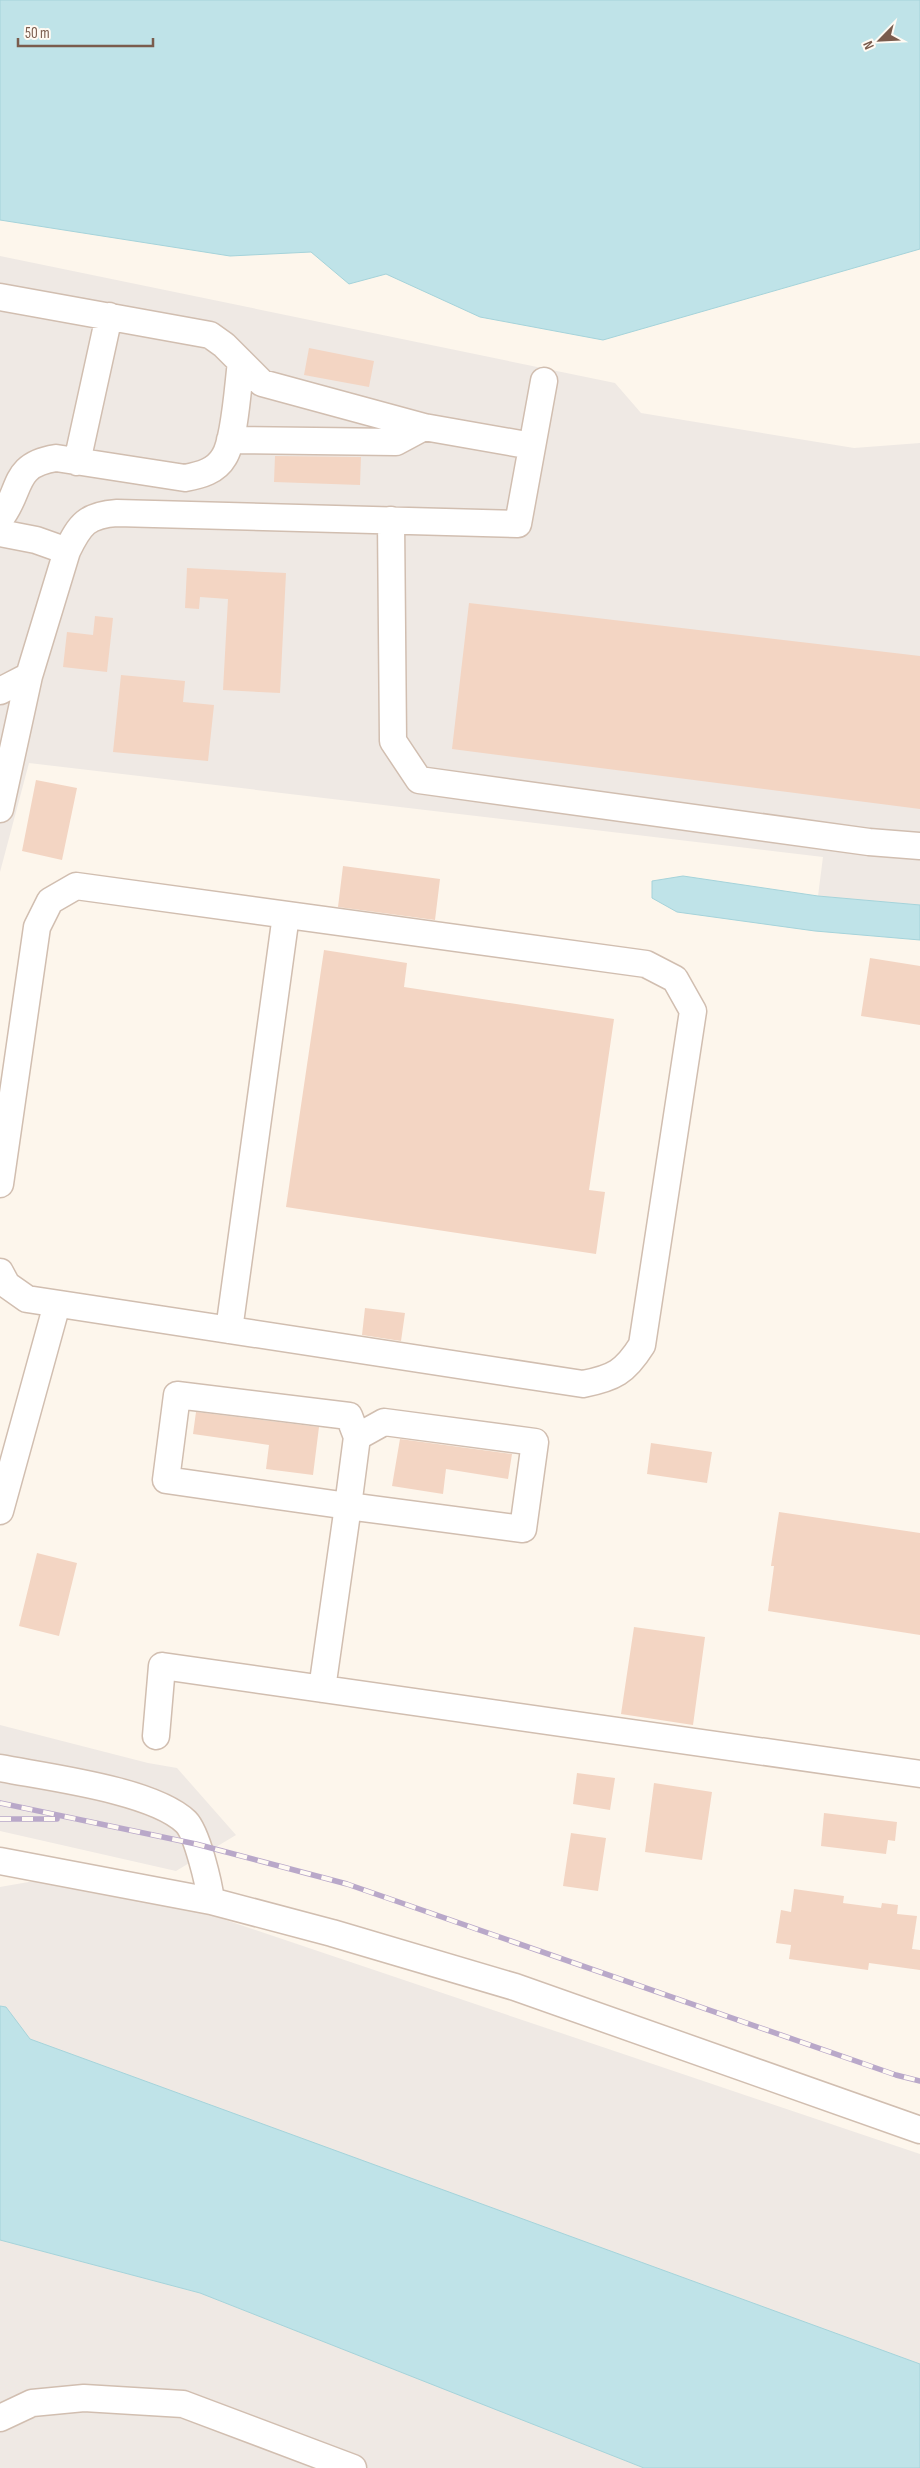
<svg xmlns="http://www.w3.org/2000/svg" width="920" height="2468" viewBox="0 0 920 2468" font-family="'Sofia Sans Condensed',sans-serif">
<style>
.industrial{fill:#efe9e4}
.water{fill:#bfe3e8;stroke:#a5d3da}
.building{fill:#f3d5c3}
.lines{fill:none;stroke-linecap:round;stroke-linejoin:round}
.minor-casing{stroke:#d1beb0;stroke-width:29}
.minor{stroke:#fff;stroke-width:26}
.rail-casing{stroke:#b9a8c9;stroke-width:5.5}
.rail{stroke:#fffaf3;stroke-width:4;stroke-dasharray:11;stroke-linecap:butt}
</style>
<rect width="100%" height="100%" fill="#fdf6ec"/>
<!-- industrial -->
<path class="industrial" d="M0 256 615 383 641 413 854 448 920 443V905L818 896 823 857 29 763 0 872Z
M0 1725 148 1763 177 1768 236 1835 176 1871 0 1831Z
M40 1880 205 1913 920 2154V2364L30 2039 6 2007 0 2006V1887Z
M0 2240 200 2293 644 2468H0Z"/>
<!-- water -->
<path class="water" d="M0 0H920V249L603 340 480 317 386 274 349 284 311 252 230 256 0 220Z
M683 876 818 896 920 905V940L815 931 677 912 652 898V881Z
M0 2006 6 2007 30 2039 920 2364V2468H644L200 2293 0 2240Z"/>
<!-- building -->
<path class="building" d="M309 348 374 361 369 387 304 375Z
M275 456 361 457 360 485 274 482Z
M187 568 286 573 280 693 223 690 228 599 200 597 199 609 185 608Z
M469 603 920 656V809L452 749Z
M95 616 113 618 107 672 63 667 67 632 93 635Z
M121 675 185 681 183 702 214 705 208 761 113 752Z
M36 780 77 788 62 860 22 851Z
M343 866 440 879 435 920 338 907Z
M324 950 407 963 404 987 614 1019 589 1190 605 1192 596 1254 286 1207Z
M870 958 920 966V1025L861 1016Z
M365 1308 405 1313 401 1341 362 1335Z
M196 1412 319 1427 313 1475 266 1469 269 1445 193 1434Z
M400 1439 512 1454 508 1479 446 1469 443 1494 392 1486Z
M651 1443 712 1452 707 1483 647 1474Z
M779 1512 920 1533V1635L768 1611 774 1566H771Z
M37 1553 77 1563 59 1636 19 1626Z
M634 1627 705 1637 693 1725 621 1714Z
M577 1773 615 1778 610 1810 573 1804Z
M654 1783 712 1792 702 1860 645 1852Z
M824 1813 897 1822 895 1841 888 1840 886 1854 821 1846Z
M571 1833 606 1838 598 1891 563 1886Z
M794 1889 844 1896 843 1903 881 1908 882 1903 898 1905 897 1914 917 1916 912 1949 920 1950V1970L869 1963 868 1970 789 1959 791 1945 776 1943 781 1910 791 1912Z"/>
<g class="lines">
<!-- minor casing -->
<g class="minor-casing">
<path id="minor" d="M0 297 210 335 224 345 262 383 424 427 532 446
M230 440 396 442 424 427
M77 462 109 316
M0 519C23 490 11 465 56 458L185 478C201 475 216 471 224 457 235 440 238 384 241 362
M391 520 393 741 419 780 869 842 920 846
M0 533 36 540 67 551
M0 691 29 676
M0 809 29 676 67 551C80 524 87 515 117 513L518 524 544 381
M0 1184 37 927 50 901 76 886 646 964 675 979 693 1011 642 1345C625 1372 614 1378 583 1384L27 1299 7 1285 0 1272
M229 1330 286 915
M177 1395 349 1416 357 1437 348 1506 166 1480Z
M0 1511 57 1304
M322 1689 348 1506 523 1529 535 1442 384 1422 357 1437
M156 1736 162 1666 920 1774
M0 1768C46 1777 153 1790 186 1822 197 1833 209 1884 211 1901
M0 1861 211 1901 332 1933 515 1987 920 2130
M0 2418 32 2403 84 2398 183 2404 353 2468"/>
</g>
<!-- minor -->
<use href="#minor" class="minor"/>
<!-- rail casing -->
<g class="rail-casing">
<path id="rail" d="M0 1803 196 1844 347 1884 896 2075 920 2081
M0 1819H57"/>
</g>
<!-- rail -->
<use href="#rail" class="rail"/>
</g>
<!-- north arrow -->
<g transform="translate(880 40) rotate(246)" stroke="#fffaf3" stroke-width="4" paint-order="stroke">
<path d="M0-4L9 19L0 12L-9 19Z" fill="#7a5c4d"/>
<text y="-8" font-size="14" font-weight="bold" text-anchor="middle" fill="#7a5c4d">N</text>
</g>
<!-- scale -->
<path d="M18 38v8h135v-8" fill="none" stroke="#7a5c4d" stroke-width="2.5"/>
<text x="25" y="38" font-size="15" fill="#7a5c4d" stroke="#fffaf3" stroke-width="4" paint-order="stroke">50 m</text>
</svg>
